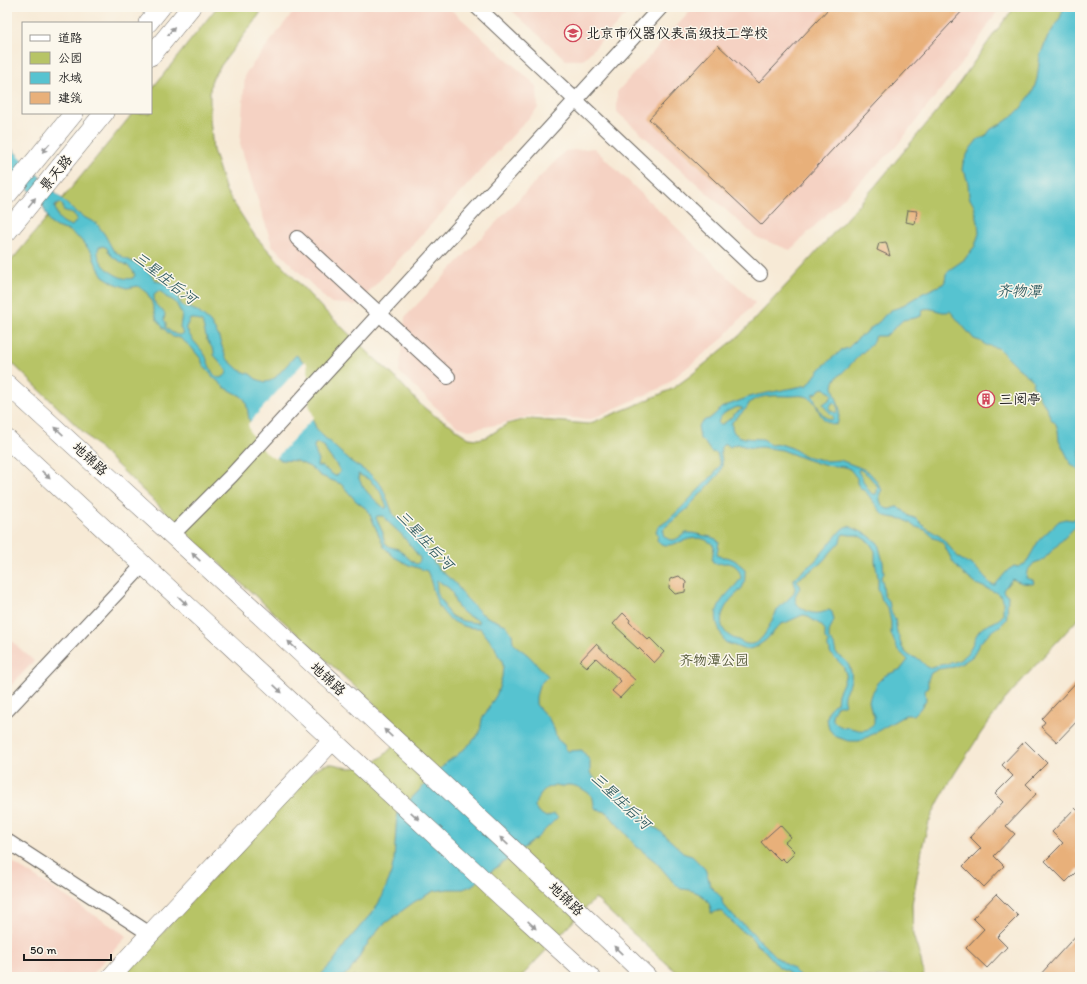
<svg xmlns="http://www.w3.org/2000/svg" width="1087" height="984" font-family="Itim,'LXGW WenKai TC',sans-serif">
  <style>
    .built { fill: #f5d2c3 }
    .green { fill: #b7c466; stroke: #6a7041 }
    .water { fill: #57c3d0; stroke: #3a7076; fill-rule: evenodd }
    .pier { fill: #f7ead6 }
    .building { fill: #e8b07a }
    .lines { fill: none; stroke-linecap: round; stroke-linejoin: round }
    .street-casing { stroke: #69645d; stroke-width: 16 }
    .secondary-casing { stroke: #69645d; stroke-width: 20 }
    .street { stroke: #fff; stroke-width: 14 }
    .secondary { stroke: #fff; stroke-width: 19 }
    .oneway { fill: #999 }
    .labels { text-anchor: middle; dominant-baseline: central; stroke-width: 3; stroke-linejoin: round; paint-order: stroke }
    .poi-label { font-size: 14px; fill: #1c1c1c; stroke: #fbf7ec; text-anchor: start }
    .street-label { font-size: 14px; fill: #1c1c1c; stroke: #fbf7ec }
    .park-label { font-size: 14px; fill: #525736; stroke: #fbf7ec }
    .water-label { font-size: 15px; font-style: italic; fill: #345f64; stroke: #fbf7ec }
  </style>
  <rect width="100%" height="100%" fill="#fbf7ec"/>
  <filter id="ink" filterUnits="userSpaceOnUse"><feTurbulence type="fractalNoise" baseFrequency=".025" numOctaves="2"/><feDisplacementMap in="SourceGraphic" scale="8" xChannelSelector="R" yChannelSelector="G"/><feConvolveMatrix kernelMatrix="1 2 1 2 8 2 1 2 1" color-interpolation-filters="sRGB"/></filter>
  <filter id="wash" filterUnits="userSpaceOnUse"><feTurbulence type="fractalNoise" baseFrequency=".012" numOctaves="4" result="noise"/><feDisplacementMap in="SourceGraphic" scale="16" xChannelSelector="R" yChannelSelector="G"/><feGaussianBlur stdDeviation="0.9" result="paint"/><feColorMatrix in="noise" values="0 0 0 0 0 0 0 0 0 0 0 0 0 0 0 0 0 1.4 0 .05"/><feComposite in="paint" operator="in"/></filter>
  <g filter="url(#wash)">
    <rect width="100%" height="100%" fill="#f7ead6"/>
    <g class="built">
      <polygon points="297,7 448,7 537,86 538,108 357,305 330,303 272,245 240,144 245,74"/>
      <polygon points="508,7 633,7 583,60 566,60"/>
      <polygon points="694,7 1000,7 974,47 895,148 790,250 756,237 617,112 617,92"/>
      <polygon points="594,148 755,303 721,340 663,387 591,419 529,416 501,424 469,430 457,426 446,417 399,372 405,317 565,151"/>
      <polygon points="7,637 34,661 7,690"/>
      <polygon points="7,859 127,936 89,977 7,977"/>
    </g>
    <path class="green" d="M217,7H263L259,15L216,72L211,82L210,92V118L213,150L226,191L255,236L322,308L373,357L394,376L420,404L432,414L451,425L458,431L469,438L478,439L487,437L507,424L522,420L530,419L588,424L636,405L672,389L690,376L740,335L804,266L876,185L952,93L996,31L1015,7H1080V619L1079,618L1041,659L1004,701L981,733L955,773L939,801L929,822L923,844L912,904L913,935L921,960L924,977H682L618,920L595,898L521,977H121L308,775C316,769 323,763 333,764C339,765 344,768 349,768C378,767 388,752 405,732L196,542L7,358V266L133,113H151V90Z"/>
    <g class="water">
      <path d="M1064,7H1080V70L1079,84L1080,90V471L1071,464L1059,440L1058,430L1056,424L1051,419L1046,407L1038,395L1032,384L1033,382L1032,379L1017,367L998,348L986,345L980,341L974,339L950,311C949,312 944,312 943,312C936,311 929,306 922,310L921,316L915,318L903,320L888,334L884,336H876L871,345L863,352L843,372L836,378L834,382L833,387L840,410L838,422L836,425C817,421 821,408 811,399C805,394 797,396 790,396C777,396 762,394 750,402C746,411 739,415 732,422C730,441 750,438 762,439L765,440L770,445L780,444L792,448L805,456L827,461L840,460L861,468L869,472L876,480L882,490L880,493V500L882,505L887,509H890L896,507H898L904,511L909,516L917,519L925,527L941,537L959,558C964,562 971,563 976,568C981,573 986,580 992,585H995L1008,570L1014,566L1018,567L1026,563L1039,540L1059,521L1065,519L1073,520L1080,514V525H1077L1073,529L1043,560L1034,563L1027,571L1026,578L1033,580L1034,583L1033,584L1022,583L1012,579L1003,590L1004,593L1008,595L1007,615L1006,620L1000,626L990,632L979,644L973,656L964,662L954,667L938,669L931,673L928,679V686L925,691L926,700L920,709L914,715H905L902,717L864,739L859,741H848L837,737L834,735L829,729L828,725L827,718L829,709L833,705L837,703L838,694L843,683L846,674L843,666L830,653V650L828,648V642L825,639V630L821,625L805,615H803L800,616L785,623L781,624L766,640L756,647L749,649H743L727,643L725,642C715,622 711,611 728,593C733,588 737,584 741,578C740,570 736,563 726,563C721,563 718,565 713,562L712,560L714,546C694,524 669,557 657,540L658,535L656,531L658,527L667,521L681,508L714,474L720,465L717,453L711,452L705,443L700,439L698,426L705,420L709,419L714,415L721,408L728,405L752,396L808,385L820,369L830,360L842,350L848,348L856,340L880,321L884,316L891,310L900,307L923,293L943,284L945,281L946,274L949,270L965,259L970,252L975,246L979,233L978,222L974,206L969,197L968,183L965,173L962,170L963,163L970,149L978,139L985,137L991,129L1003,123L1014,115L1021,108L1029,97L1033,91L1037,79L1040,56L1046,40L1060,18ZM825,388L827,391L831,393L832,395L830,399L823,404L826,409L833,416V419L831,420C819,415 818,405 812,394L817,393L820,389ZM833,402L835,403C837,407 840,409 836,413L830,410L829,408ZM738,407L742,408L743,409C734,412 729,422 720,425L718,424C718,415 730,409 738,407ZM726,444L730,447L736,444L752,448L761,447L782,450L805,459L823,465L845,467L849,468L857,478V483L860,488L866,492L881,512L885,516L889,517L903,519L910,523L913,526L925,530L930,534L933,538L940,540L944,545L953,562L962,573L976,584L995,592L1002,597L1003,600V615C997,623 989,623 982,628C974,635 973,647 966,655C956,666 940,663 928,668L919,659L910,656L905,652L902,647L897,632L895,619L892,614L889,602L884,596L883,584L881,577L884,574L883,562L878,543L868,535L853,528L849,526L845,527L841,530L815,561L794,578C793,582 796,585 795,589C793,598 784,601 779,608C771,617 765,648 746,644C743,643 740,641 738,640C731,638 724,633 722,626C719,616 726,605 732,598C736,594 742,590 744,584C745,580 745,573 745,569C740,565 736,560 730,558C725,556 721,558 717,555L719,542L716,539L711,537L692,533H686C677,538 673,545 663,535L664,532L663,529C671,522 679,516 687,509C689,508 690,506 691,504C701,494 710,484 719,474C726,461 719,458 721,447ZM859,469L868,475L878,487L877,490V493L876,494H872C867,489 862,478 858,471ZM844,534L850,535H857L861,537L869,542L875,551V561L878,578V589L882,600L888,609L891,622V634L898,650L908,660L901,669L884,676L877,683L876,687L871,694L869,701L871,710L874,715V723C867,734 858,730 847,727L845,728C832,724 828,716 838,705H844L845,704C842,697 845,691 849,686C854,676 851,663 841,657C839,655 837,655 836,653L834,645L829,639V632L834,620L832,612L829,610C824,612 819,614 814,613C806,613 792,604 796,595C797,592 799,589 801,587L797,581L800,577L809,572L821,563L840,542L842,535Z"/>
      <path d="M7,142L10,147L73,210L82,216L97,224L105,235L113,250L124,258L131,261L146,269L156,281L164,283L175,292L181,304L185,308H190L197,311L210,322L218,335L226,358L239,370L250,374L256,379L265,382L270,381L276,377L296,355L300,358L305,364L307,405L316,428L322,435L350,461L370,474L381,485L384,491L394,516L406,526L413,530L421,538L434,563L440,570L455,583L466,598L481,613L487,617L506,625L512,634L513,642L515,645L528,655L548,676L539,685L536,697V704L538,707L549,719L554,729L557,739L564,745L566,749L568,751L582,750L590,761V773L603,788L609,793L613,792L620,787L621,788L643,813L644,815L641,819C644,825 653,826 659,830L685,854L692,856L705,869L708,877L710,886L722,898V901L723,904L734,917L748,928L761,942L776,957L792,968L800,977H792L787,971L779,967L763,949L756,944L751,937L738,928L722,912L717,911L713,913H711C711,911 711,909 710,906C707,895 692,889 681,889L674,883L656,862L636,846L612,818L606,812L596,809C592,804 595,799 591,795C585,790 575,784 567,785C565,785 563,787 561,787C558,787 555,785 552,786C544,787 535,799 535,807L538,812L546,817L554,814L558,817L537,838L533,841L471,886L463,889H448L434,891L414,902L380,927L363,950L355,964L349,972L342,977H319L333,962L346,943L375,909L382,897L390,877L394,860L397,813L447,762L456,756L471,743L480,732L482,719L497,694L502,677L503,666L502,660L498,655L495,647L480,628C475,628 469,628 464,626C445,620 437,607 433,589C431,583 430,577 427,571L409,565L394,557L384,547L368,510L356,501L341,484L321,476L310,467L297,461L281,460L270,454L252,431L249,419L247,407L245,400L241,396L224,387L213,377L203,365L201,359L191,347L180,338L173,337L166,331L157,320L151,300L147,293L138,286L127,288L114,283L103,276L96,264L92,253L80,239L69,231L56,227L50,223L41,201L7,168ZM60,203L63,206V210C68,212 74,213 77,218L76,221L72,226C66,224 59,221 57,214C56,212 56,210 55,208V205ZM103,246L107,248C110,262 130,261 135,275L133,278C119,283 92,261 99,247ZM158,291C164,292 162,294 166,297C169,299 172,299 175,302C178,306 179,310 182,314L180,327L183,334C177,337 171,332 166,328V322L164,320L165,314C158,304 154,309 154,294ZM190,319H195L202,322L207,340L214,351V355L227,370C227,373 226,376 222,377C213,382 208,360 205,355C198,344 191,341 186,327ZM317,443L324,446C327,456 336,462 340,471L338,475L335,476L321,466H317L318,460L314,447V445ZM358,474L368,479L379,489L387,507L386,508H384C375,500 359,487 358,474ZM377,516H384L386,520L402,535L420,558V561L417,564L414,563L398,549L390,547L385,543L383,536V533L376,518ZM437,581L440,582L450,589L452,592L455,602L459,609L468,616L478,620L479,623C467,622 451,621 445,608C444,606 444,604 443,602C443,601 439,598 439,597C437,592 436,586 437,581Z"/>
    </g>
    <polygon class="pier" points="305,361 307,364 308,376 309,405 314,417 275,459 269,455 257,444 250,432 248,424"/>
    <g id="blocks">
      <g class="building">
        <polygon points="830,7 966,7 762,225 649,119 718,45 759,83"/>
        <polygon points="908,210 917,211 915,224 906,222"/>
        <polygon points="886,242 890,256 877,250 879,243"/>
        <polygon points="988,393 991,397 991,402 985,405 980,401 981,395"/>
        <polygon points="679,576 686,582 685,592 675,594 669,588 670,579"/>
        <polygon points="623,613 630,620 629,622 648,640 650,638 664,652 654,663 639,648 638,649 625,637 626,636 613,624"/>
        <polygon points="596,644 636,681 620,698 612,691 621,681 596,658 587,667 580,661"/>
        <polygon points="1080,678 1080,718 1057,742 1041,727 1045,722 1042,719"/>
        <polygon points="1025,741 1047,763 1026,784 1036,794 1006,826 1015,834 994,856 1004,866 984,887 963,866 981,848 970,837 1003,802 995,794 1013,776 1002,765"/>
        <polygon points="1075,808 1080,813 1080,847 1076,851 1080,855 1080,868 1066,882 1045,861 1063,843 1052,832"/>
        <polygon points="780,825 791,837 785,842 794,851 793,852 794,854 786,862 782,858 780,860 770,850 769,851 761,842"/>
        <polygon points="996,894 1018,916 997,937 1007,947 987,968 966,948 984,929 973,918"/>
        <polygon points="1080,931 1080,977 1038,977"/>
      </g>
    </g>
  </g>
  <g filter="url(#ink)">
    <use href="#blocks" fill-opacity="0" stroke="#69645d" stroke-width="1"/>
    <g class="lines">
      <defs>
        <g id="street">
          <polyline points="477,7 760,274"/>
          <polyline points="297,238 448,377"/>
          <polyline points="172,535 231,476 661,7"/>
          <polyline points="7,710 143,565"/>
          <polyline points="7,841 150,934"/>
        </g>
        <g id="secondary">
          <polyline points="148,23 161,7"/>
          <polyline points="151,56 191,7"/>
          <polyline points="7,195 74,113"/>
          <polyline points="7,232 104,113"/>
          <path d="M7,384C221,580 437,775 647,977"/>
          <polyline points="7,439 503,898 590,977"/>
          <polyline points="111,977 150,934 333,740"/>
        </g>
      </defs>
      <use href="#street" class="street-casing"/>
      <use href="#secondary" class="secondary-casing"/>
      <use href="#street" class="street"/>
      <use href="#secondary" class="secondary"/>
    </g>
    <defs><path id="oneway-solid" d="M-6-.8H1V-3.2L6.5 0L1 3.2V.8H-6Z"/></defs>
    <g class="oneway">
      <use href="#oneway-solid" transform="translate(171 31) rotate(-51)"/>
      <use href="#oneway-solid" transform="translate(46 148) rotate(130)"/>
      <use href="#oneway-solid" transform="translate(32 202) rotate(-51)"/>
      <use href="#oneway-solid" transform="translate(59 431) rotate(-137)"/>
      <use href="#oneway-solid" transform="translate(46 475) rotate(43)"/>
      <use href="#oneway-solid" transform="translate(196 557) rotate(-137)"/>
      <use href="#oneway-solid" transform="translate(183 601) rotate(43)"/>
      <use href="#oneway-solid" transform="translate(292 645) rotate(-137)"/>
      <use href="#oneway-solid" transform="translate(278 689) rotate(43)"/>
      <use href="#oneway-solid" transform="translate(388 733) rotate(-137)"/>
      <use href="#oneway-solid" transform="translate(415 816) rotate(43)"/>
      <use href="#oneway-solid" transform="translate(504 841) rotate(-137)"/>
      <use href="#oneway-solid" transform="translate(532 925) rotate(43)"/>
      <use href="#oneway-solid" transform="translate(618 950) rotate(-136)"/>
    </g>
  </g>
  <defs>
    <symbol id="university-ring" viewBox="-11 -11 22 22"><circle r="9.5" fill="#fbf7ec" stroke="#d1495b" stroke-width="1.5"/><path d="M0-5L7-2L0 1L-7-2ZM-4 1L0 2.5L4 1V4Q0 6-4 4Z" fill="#d1495b"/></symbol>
    <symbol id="building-ring" viewBox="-11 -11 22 22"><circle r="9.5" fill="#fbf7ec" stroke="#d1495b" stroke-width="1.5"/><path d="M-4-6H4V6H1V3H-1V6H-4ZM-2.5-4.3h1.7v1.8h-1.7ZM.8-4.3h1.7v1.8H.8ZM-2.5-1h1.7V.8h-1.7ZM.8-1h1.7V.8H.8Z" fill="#d1495b"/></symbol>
  </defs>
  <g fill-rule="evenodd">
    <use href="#university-ring" x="563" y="23" width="20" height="20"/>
    <use href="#building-ring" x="976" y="389" width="20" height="20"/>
  </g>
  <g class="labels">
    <g class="poi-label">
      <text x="586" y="33">北京市仪器仪表高级技工学校</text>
      <text x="999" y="399">三阅亭</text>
    </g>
    <g class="street-label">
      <text transform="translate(56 173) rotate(-51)">景天路</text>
      <text transform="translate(90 459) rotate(43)">地锦路</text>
      <text transform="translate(328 679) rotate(43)">地锦路</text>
      <text transform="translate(566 899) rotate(44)">地锦路</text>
    </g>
    <g class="park-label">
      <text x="714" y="660">齐物潭公园</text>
    </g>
    <g class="water-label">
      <text transform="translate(165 278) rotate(38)">三星庄后河</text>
      <text x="1019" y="291">齐物潭</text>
      <text transform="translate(425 540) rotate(47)">三星庄后河</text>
      <text transform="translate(621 801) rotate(43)">三星庄后河</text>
    </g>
  </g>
  <rect width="1087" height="984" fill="none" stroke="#fbf7ec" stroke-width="24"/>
  <rect x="22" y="22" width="130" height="92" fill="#fbf7ec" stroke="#a29f99"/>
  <rect x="30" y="35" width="20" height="6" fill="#ffffff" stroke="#a29f99"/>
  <text x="58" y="42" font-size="12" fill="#1c1c1c">道路</text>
  <rect x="30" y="52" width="20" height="12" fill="#b7c466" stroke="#a29f99"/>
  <text x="58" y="62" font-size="12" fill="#1c1c1c">公园</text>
  <rect x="30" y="72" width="20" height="12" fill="#57c3d0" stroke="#a29f99"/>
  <text x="58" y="82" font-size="12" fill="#1c1c1c">水域</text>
  <rect x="30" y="92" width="20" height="12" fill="#e8b07a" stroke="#a29f99"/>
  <text x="58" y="102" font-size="12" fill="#1c1c1c">建筑</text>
  <path d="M24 954v6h87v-6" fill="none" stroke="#1c1c1c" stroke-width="2"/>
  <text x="30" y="954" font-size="12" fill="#1c1c1c" stroke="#fbf7ec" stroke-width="3" paint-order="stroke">50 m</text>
</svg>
